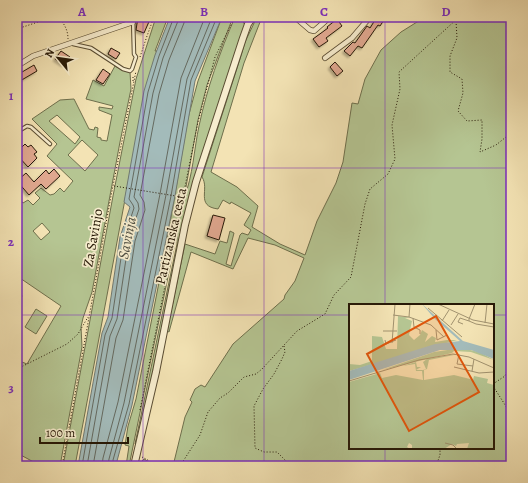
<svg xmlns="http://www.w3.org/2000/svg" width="528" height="483" font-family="Alegreya,serif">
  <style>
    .green { fill: #b5c592; stroke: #6e6f4c; fill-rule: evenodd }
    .water { fill: #a3bbba; stroke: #717a72 }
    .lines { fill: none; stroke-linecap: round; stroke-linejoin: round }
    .shore { stroke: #656a60; stroke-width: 1 }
    .building { fill: #e1a890; stroke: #271907; filter: url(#shadow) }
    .service-casing { stroke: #5a4c32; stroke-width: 4.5 }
    .minor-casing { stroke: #5a4c32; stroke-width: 6 }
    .tertiary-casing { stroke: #5a4c32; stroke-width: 8 }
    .path { stroke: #271907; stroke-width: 1; stroke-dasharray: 1 2; stroke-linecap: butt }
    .service { stroke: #f7edce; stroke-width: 2.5 }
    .minor { stroke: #f7edce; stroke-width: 4.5 }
    .tertiary { stroke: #f7edce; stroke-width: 6 }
    .grid { fill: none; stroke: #7b2cbf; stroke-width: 1; stroke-opacity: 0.55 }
    .labels { text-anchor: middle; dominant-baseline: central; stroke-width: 3.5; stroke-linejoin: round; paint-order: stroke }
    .street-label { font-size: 14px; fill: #271907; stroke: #f7edce }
    .water-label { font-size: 15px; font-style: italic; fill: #525246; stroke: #f7edce }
    .inset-road { fill: none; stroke: #a1926f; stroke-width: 1 }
    .view { fill: #de560c; fill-opacity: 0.15; stroke: #de560c; stroke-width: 2 }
    .inset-edge { fill: none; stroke: #271907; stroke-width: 2 }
    .neatline { fill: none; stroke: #7b2cbf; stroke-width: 1.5 }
    .grid-label { font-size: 13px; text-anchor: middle; font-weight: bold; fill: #7b2cbf }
  </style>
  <defs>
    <filter id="shadow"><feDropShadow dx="-2" dy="2" stdDeviation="1" flood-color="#0004"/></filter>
  </defs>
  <rect width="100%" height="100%" fill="#f3e3b4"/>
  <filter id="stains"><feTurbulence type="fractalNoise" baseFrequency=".005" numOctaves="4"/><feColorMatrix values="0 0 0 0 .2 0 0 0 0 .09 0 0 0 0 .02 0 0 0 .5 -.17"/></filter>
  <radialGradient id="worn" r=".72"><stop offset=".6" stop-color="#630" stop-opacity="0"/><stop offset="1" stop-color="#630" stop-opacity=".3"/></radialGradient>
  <g class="green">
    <polygon points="156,17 168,17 155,51 157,51 132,162 75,466 63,466 113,196 136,79"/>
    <path d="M222,17H233L207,85L198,120L184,198C193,176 194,149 199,126C207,88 220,52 235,17H240L245,25L179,244L141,429L138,443L135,444L177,244V233L129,466H126L129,446L125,445L128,426L136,399L165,252L188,118L198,81Z"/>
    <path d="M257,17H262L244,63L211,172L237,187L258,206L252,227L280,244L305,255L317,221L336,183L343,162L352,103L358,104L365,79L381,50L401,32L425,17H511V466H173L185,417L192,402L190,400L195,389L201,385L205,387L233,344L284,299L285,295L295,281L304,258L275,245L248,238L233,269L191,252L169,332L167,331L185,244L215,254L220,241L227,243L230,231L234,233L226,264L231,266L240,235L242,233L248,235L251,230L244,225L251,213L231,202L230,204L223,200L218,209C195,206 210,189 202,177L240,59L245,42ZM350,305H493V448H350Z"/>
    <path d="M115,66L122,70L130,72L131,89L120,142L92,292L83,318L81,327L82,347L60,466H41L17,453V360L27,364L61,306L17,276V196L23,203L28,200L33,205L40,198L35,193L41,188L50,195L54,194L60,188L64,192L73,181L47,156L57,144L32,119L60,100L74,99L89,129L94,130L95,127L98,128L97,137L101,138V140L107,141L112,115L99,110V107L112,109L113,106L86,99L93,80L104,86ZM57,115L80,137L75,144L49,121ZM82,140L98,155L85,171L68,155ZM42,223L50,232L41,240L33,231Z"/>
    <polygon points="36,309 47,316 36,334 25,327"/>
    <polygon points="144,459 156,466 137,466"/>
  </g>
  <polygon class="water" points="170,17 222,17 195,81 175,196 132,405 117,461 117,466 78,466 102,333 108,317 120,237 130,207 124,202 144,91 155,55"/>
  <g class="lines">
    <g class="shore">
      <polyline points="82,466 105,335 112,318 124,238 134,208 133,205 129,199 148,92 159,56 174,17"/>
      <polyline points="87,466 110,336 117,319 129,239 139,209 138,203 134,197 153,93 163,58 178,21 179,17"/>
      <polyline points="93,466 116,338 123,320 135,241 145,210 144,202 140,195 159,94 169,60 184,23 185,17"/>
      <polyline points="102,466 103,458 118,402 160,194 181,78 205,17"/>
      <polyline points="108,466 109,459 124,403 166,195 187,79 212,17"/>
      <polyline points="114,466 113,460 129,404 171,196 191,80 217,17"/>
    </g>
  </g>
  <g class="building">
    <polygon points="138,17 151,17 144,33 136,30"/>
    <polygon points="377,17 386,17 380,26 378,25 362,48 358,46 350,56 344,51 353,42 355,43 367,26 370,28"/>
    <polygon points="337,19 342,26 326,38 328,41 319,47 313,39 328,28 327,27"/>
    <polygon points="111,48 120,53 116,59 108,54"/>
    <polygon points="61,51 70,57 64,65 55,59"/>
    <polygon points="335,62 343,71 337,76 330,67"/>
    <polygon points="34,65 37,71 20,81 17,75"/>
    <polygon points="103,69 110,74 103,84 96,80"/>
    <polygon points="25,144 28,147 31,145 37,152 34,154 37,158 28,167 17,155 17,152"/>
    <polygon points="54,169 60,176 46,189 41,184 29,195 17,181 26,173 34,182 46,170 49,174"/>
    <polygon points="213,215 225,218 219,240 207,236"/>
  </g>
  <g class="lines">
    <defs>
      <g id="service">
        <polyline points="73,44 91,48 123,69 130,71 132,69 136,57 134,54 133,17"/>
        <polyline points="17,132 27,126 31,127 50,144"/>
        <polyline points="17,289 19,290 20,296 17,306"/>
      </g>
      <g id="minor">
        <polyline points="295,17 310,30 314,31 330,17"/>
        <polyline points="325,58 352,38 370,17"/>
        <polyline points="17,66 33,56 133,22"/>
      </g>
      <polyline id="tertiary" points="134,466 156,372 185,225 196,182 243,38 248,24 253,17"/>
    </defs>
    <use href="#service" class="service-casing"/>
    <use href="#minor" class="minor-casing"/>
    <use href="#tertiary" class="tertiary-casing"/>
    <g class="path">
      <path d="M58,17C64,23 68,30 68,39"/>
      <polyline points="456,21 457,38 450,56 450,72 462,79 463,93 458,111 467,121 482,120 482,139 480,152 496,145 511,133"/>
      <polyline points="17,29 53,17"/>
      <polyline points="140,57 147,36 154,17"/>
      <polyline points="133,81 133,75"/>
      <polyline points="114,186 182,197"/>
      <polyline points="284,346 285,352 282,359 274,374 263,389 254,406 255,448 264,452 277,452 287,462 289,466"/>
      <polyline points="17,369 67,344 78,334 88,317"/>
      <polyline points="493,384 505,376 511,360"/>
      <polyline points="493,386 509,411 511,411"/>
      <polyline points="140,410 198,122 215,57 235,17"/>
      <polyline points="142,457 159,466"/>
      <polyline points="62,466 111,196 136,71"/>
      <polyline points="180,466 200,435 208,412 220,398 228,393 244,377 256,374 262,369 297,331 325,314 334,295 351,277 365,204 370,189 388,174 395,159 392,125 400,89 399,72 459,17"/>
      <polyline points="436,466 440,455 440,448"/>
    </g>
    <use href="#service" class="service"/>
    <use href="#minor" class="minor"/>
    <use href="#tertiary" class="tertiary"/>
  </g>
  <path class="grid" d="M143,17V466M264,17V466M385,17V305M17,168H511M17,315H350M493,315H511M385,448V466"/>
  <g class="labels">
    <g class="street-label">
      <text transform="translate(171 236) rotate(-77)">Partizanska cesta</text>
      <text transform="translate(93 238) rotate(-80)">Za Savinjo</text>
    </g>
    <g class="water-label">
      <text transform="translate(127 238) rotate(-79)">Savinja</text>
    </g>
  </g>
  <g transform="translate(349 304)">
    <rect width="145" height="145" fill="#f3e3b4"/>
    <path d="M49,12L63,14H56L63,17L60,31L65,36L71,31L73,26L79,30L76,38L83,32L87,34L86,38L98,36H108L0,67V60L11,61L23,57V32L33,33L37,45H48ZM112,44L130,48L145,56L122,48L105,47L103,49L33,66L85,48ZM106,50L109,51L108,53V51H105L80,56L78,65L75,66V76L105,71L121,75L124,76L125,72L139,75L138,79L145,81V145H118L120,139L108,140L107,142L103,140L95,145H63V141L60,139L58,143L61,145H0V78L31,69L33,74L47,71L74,76L73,67H67L66,60L53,62L67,58L68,63H72L67,66H74L77,65L74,58L78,55Z" fill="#b5c592"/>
    <path d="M73,0L114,37L145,46V55L122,46H91L0,76V67L86,40L111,37L86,15Z" fill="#a3bbba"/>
    <path class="inset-road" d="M61,0L60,13L82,21L95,33M89,0L124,16L145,20M79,4L113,33M44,11L60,13M64,14L65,23L71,26V30M120,15V17L127,20L145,23M120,15L126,0M93,17L100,6M136,19L138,0M114,20L109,18L111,14L120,17M102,21L109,10M87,26L88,36L98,31M34,27H48M36,36L37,40L47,36M43,39L46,0M110,50L108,60L124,62M105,63L130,69L145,68M123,67L125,55M0,77L70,56L104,50L120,53L145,64M96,139L104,141L108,145"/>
    <path class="view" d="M87,12L130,88L60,127L18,50Z"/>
    <rect width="145" height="145" class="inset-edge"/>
  </g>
  <rect width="528" height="483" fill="none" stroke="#f3e3b4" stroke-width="44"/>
  <g transform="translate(58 58) rotate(299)" stroke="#f7edce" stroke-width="3" paint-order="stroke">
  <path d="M0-3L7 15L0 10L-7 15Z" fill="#271907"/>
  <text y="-6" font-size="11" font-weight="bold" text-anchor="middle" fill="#271907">N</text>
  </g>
  <path d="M40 437v6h88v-6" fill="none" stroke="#271907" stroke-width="2"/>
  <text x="46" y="437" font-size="12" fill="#271907" stroke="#f7edce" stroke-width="3" paint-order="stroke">100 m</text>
  <rect x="22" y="22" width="484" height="439" class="neatline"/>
  <g class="grid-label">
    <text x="82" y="16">A</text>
    <text x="204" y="16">B</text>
    <text x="324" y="16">C</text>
    <text x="446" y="16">D</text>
    <text x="11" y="100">1</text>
    <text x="11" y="246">2</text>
    <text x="11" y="392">3</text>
  </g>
  <rect width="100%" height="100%" filter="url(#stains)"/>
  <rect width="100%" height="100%" fill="url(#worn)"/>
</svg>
